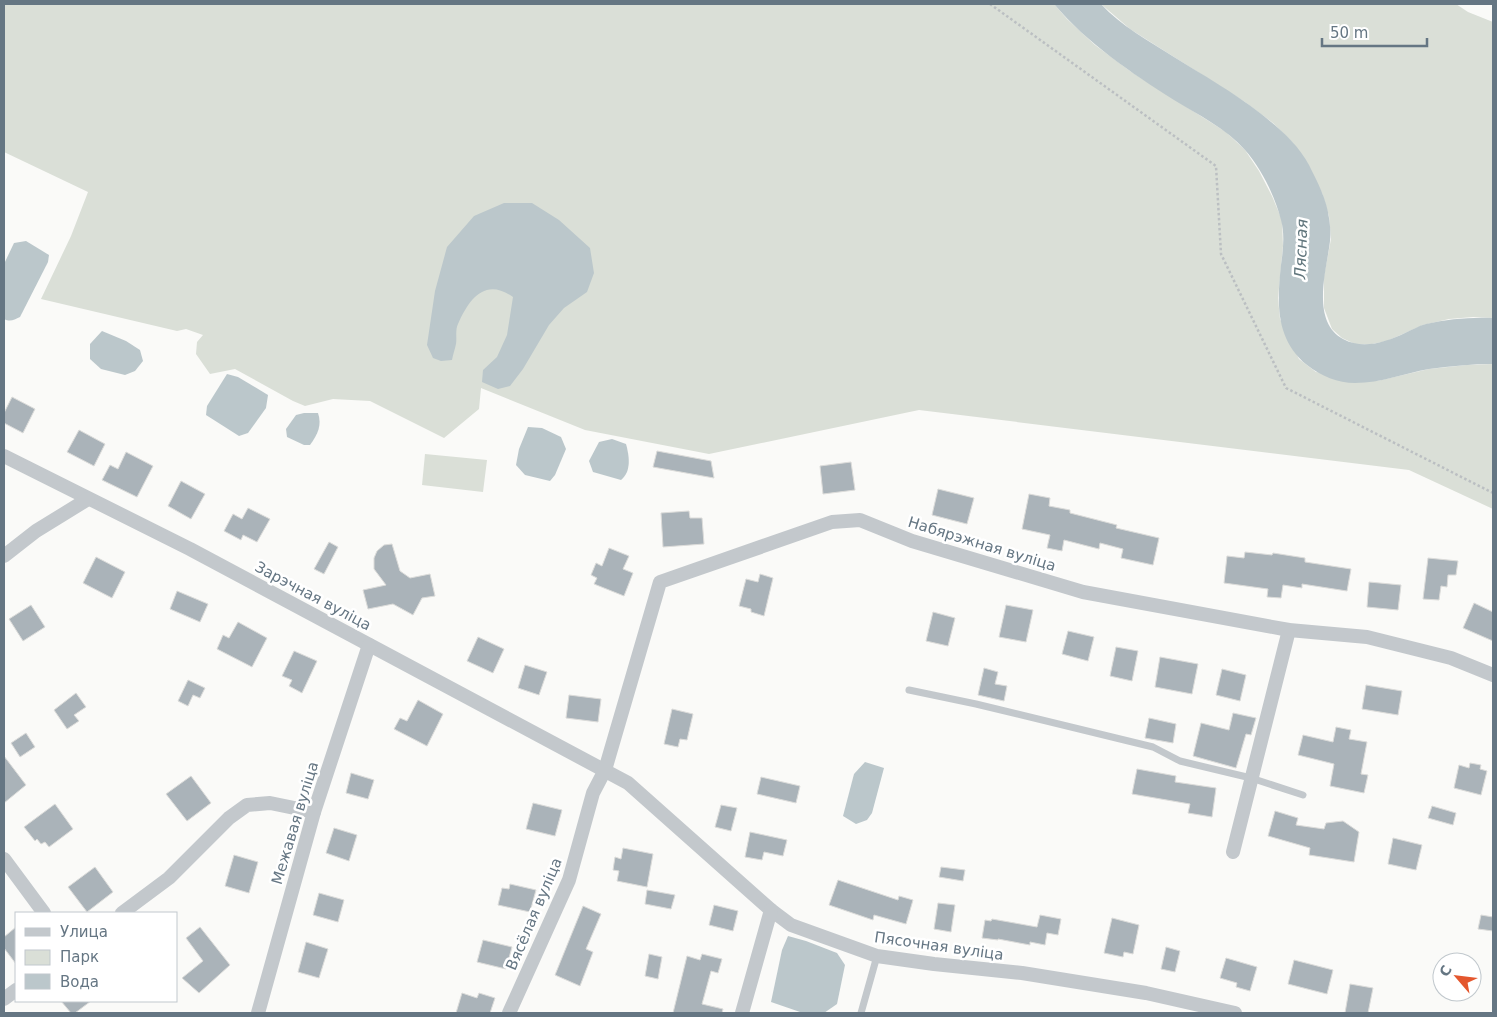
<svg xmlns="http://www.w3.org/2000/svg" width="1497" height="1017" font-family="'DejaVu Sans',sans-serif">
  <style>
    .green { fill: #dadfd7 }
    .water { fill: #bbc7cb }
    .building { fill: #aab3b9; stroke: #dcdcda }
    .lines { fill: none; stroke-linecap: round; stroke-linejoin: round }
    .path { stroke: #bbbfc2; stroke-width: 2.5; stroke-dasharray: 2.5 2.5; stroke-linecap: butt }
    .service { stroke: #c3c8cc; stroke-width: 7 }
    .minor { stroke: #c3c8cc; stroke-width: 14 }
    .labels { text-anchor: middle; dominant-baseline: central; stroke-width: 5; stroke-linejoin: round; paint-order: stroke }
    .street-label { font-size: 15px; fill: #657683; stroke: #fff }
    .water-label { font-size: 16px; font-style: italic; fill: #60757c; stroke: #fff }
  </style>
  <rect width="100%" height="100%" fill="#fafaf8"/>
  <g class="green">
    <polygon points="4,4 1054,4 1067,19 1095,45 1130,71 1226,132 1245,150 1259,171 1272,196 1282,220 1283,246 1278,298 1280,319 1299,359 1316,372 1377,381 1429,369 1467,365 1493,364 1493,509 1409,470 919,410 709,454 585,430 481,388 479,409 444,438 370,401 333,399 305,406 293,401 235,369 210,374 196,354 197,342 203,335 186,329 177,331 41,299 71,236 88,192 4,152"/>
    <polygon points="1101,4 1456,4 1468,12 1493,22 1493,318 1473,317 1449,319 1423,325 1387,341 1372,344 1355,344 1342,338 1332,329 1324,308 1324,276 1331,239 1329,216 1322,193 1293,143 1273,123 1245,102 1130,29"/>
    <polygon points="425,454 487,460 483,492 422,485"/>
  </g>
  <g class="water">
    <path d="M1054,4H1101C1121,26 1149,41 1174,57C1203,75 1233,92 1260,113C1278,127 1298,144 1309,165C1317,181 1327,200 1329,218C1330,225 1331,233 1330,241C1327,269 1310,321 1343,339C1363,350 1386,342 1405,333C1412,330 1418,326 1426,324C1448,319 1470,317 1493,318V364C1472,364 1451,366 1429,369C1405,373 1381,383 1355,383C1338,383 1321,376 1307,365C1275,339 1277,302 1281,265C1283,251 1285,234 1281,220C1275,196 1261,168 1245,150C1226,128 1198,115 1174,100C1130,72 1088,44 1054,4Z"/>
    <path d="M504,203H532L559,220L590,248L594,273L587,292L564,308L549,325L523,369L510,386L498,389L482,382L483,370L497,357L507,335L513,297C485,277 469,299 458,324C455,330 457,338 456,344C455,349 453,354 452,360L441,361L433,358L427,345L435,291L447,247L474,216Z"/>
    <path d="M26,241L49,255L48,262L20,317C14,320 10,322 4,319V264L14,243Z"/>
    <polygon points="102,331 126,341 140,350 143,361 135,371 125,375 101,369 90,359 90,344"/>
    <polygon points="227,374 238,377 268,395 266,408 248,433 239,436 206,415 207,406"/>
    <path d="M304,413H318C322,425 318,434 310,445H304L287,437L286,429L296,415Z"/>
    <polygon points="528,427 542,428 561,437 566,449 555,475 550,481 525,475 516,465 519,449"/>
    <path d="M612,439L626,444C629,455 632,471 621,480L593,472L589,461L599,442Z"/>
    <polygon points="865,762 884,768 872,813 867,820 856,824 843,816 854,774"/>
    <polygon points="788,936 806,941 837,953 845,965 837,1004 824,1013 803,1013 771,1002 782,950"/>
  </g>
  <g class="building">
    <polygon points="12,397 35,409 23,433 4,423 4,413"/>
    <polygon points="79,430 105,444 94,466 67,452"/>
    <polygon points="657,451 711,461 714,478 653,467"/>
    <polygon points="126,452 153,466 137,497 102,480 110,465 118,469"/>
    <polygon points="851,462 855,490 823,494 820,466"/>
    <polygon points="181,481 205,494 191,519 168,506"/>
    <polygon points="938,489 974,498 967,524 932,515"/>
    <polygon points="1029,494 1050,498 1049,506 1070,510 1070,513 1117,525 1116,528 1159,538 1153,565 1121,558 1123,549 1100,543 1099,549 1064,540 1062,551 1047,548 1050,535 1022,529"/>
    <polygon points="248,508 270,519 257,542 243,535 241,540 224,531 233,514 242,519"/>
    <polygon points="689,511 690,518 702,518 704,544 663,547 661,513"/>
    <polygon points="329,542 338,547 324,574 314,569"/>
    <polygon points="392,544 400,571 410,578 430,574 435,596 422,598 413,615 393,604 368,609 363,590 386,585 374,569 374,558 377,551 384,545"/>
    <polygon points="609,548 629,556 623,569 633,573 624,596 594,584 597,578 591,575 596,563 602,566"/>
    <polygon points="1245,552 1272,555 1273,553 1305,558 1305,562 1351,569 1347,591 1302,584 1302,588 1283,585 1281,598 1267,597 1268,589 1224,583 1227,556 1244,558"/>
    <polygon points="96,557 125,572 112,598 83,583"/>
    <polygon points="1428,558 1458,561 1456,575 1448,575 1447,587 1441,586 1439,600 1423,599"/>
    <polygon points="760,574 773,578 764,616 751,612 751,609 739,606 746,579 758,582"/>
    <polygon points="1369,582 1401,585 1398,610 1367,607"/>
    <polygon points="177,591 208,604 200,622 170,609"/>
    <polygon points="1474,603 1493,612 1493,641 1463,628"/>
    <polygon points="31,605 45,627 23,641 9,619"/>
    <polygon points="1006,605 1033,610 1026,642 999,637"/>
    <polygon points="933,612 955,618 948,646 926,641"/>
    <polygon points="238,622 267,638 252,667 217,649 223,635 229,638"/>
    <polygon points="1068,631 1094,637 1088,661 1062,654"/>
    <polygon points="478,637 504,649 493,673 467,661"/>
    <polygon points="1116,647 1138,651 1132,681 1110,676"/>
    <polygon points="294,651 317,661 302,693 289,686 292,680 282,676"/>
    <polygon points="1160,657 1198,664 1192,694 1155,687"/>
    <polygon points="525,665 547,672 539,695 518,688"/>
    <polygon points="984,668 998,672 995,684 1007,686 1004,701 978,695"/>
    <polygon points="1222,669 1246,675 1240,701 1216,695"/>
    <polygon points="188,680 205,688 200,698 193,695 188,706 178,701"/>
    <polygon points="1366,685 1402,691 1398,715 1362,709"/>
    <polygon points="76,693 86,707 74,715 79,721 67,729 54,710"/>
    <polygon points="569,695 601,699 598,722 566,718"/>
    <polygon points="418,700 443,714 427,746 394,729 400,718 407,721"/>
    <polygon points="672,709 693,714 687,740 680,739 678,747 664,744"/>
    <polygon points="1233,713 1256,718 1251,735 1246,734 1236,768 1193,756 1201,723 1229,730"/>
    <polygon points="1149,718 1176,724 1173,743 1145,738"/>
    <polygon points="1336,727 1351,730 1349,739 1367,742 1361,774 1368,775 1364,793 1330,786 1334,764 1298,755 1303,735 1333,742"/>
    <polygon points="26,733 35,747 20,757 11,743"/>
    <polygon points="4,756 26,785 4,803"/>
    <polygon points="1470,763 1481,765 1480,769 1487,771 1481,795 1454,788 1459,765 1469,768"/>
    <polygon points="1137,769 1176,776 1175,782 1216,788 1212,817 1188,813 1190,804 1132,794"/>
    <polygon points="351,773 374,780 368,799 346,793"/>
    <polygon points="191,776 211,803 187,821 166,794"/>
    <polygon points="761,777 800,786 796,803 757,794"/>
    <polygon points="533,803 562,810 555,836 526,829"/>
    <polygon points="55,804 73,829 49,847 45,842 41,844 37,839 35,841 24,827"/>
    <polygon points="721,805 737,808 731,831 715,827"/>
    <polygon points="1432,806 1456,813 1453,825 1428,818"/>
    <polygon points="1275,811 1298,818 1296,825 1324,829 1326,823 1343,821 1359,832 1354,862 1309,855 1310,848 1268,836"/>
    <polygon points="334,828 357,835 349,861 326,853"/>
    <polygon points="750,832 787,840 783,856 764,852 762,860 745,857"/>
    <polygon points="1393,838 1422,845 1416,870 1388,864"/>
    <polygon points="623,848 653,854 647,887 617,881 619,871 613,870 615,857 621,859"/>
    <polygon points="234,855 258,862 249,893 225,886"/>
    <polygon points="95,867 113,892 87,912 68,887"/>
    <polygon points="941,867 965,870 963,881 939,877"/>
    <polygon points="838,880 898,900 899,896 913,900 906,924 874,915 873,920 829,905"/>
    <polygon points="510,884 536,890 530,912 498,905 502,888 509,889"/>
    <polygon points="647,890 675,895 671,909 645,904"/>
    <polygon points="319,893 344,900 338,922 313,915"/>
    <polygon points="938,903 955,905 951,932 934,929"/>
    <polygon points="714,905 738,911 733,931 709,925"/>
    <polygon points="583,906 601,914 586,949 593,952 580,986 555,975"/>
    <polygon points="1040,915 1061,919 1058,935 1047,933 1045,945 1030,942 1030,945 998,939 998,940 982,938 985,920 991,921 992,919 1037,927"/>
    <polygon points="1481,915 1493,917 1493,931 1478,929"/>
    <polygon points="1112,918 1139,925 1133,954 1124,952 1123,957 1104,953"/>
    <polygon points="16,927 16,964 4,948 4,937"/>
    <polygon points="200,927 230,965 199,993 182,978 203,961 186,938"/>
    <polygon points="483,940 512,947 506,969 477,962"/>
    <polygon points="306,942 328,949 319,978 298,972"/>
    <polygon points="1166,947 1180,951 1175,972 1161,969"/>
    <polygon points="649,954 662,957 658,979 645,976"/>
    <polygon points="702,954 722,959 718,973 711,971 702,1004 723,1009 722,1013 673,1013 687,956 700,960"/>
    <polygon points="1226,958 1257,967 1250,991 1236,987 1237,983 1220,978"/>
    <polygon points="1294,960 1333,970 1327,994 1288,984"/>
    <polygon points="1350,984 1373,988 1368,1013 1345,1013"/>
    <polygon points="462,993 477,998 479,993 495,998 490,1013 456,1013"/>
    <polygon points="61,1001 91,1001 75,1013 71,1013"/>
  </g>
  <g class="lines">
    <polyline class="path" points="990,4 1216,166 1221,254 1286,388 1493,493"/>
    <g class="service">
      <polyline points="909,690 976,704 1153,747 1180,761 1251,778 1303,795"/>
      <polyline points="861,1013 877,956"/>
    </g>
    <g class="minor">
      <polyline points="4,456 190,549 628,783 771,910 791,925 877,956 934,964 1022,973 1146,993 1235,1013"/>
      <polyline points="4,556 36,531 88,499"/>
      <polyline points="1233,852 1289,630"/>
      <polyline points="4,859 44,913"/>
      <polyline points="122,913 169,878 229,818 247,805 270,803 314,812"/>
      <polyline points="4,999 16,990"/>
      <polyline points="258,1013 314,812 369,645"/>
      <polyline points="509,1013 569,880 593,793 605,770 660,582 832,522 860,520 912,541 1083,592 1289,630 1367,637 1451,658 1493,675"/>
      <polyline points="742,1013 771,910"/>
    </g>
  </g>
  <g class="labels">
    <g class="street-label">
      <text transform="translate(982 544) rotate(17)">Набярэжная вуліца</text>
      <text transform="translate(313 596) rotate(28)">Зарэчная вуліца</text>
      <text transform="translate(295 823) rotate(-73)">Межавая вуліца</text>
      <text transform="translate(534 914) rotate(-67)">Вясёлая вуліца</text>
      <text transform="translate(939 946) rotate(8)">Пясочная вуліца</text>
    </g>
    <g class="water-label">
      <text transform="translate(1301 249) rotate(-88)">Лясная</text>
    </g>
  </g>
  <rect width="1497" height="1017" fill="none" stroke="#657683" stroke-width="10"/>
  <rect x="15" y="912" width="162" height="90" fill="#ffffff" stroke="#c1c8cd"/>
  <rect x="25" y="928" width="25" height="8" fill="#c3c8cc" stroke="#c1c8cd"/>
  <text x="60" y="937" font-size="15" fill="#657683">Улица</text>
  <rect x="25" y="950" width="25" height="15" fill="#dadfd7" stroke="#c1c8cd"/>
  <text x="60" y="962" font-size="15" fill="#657683">Парк</text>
  <rect x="25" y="974" width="25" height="15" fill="#bbc7cb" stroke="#c1c8cd"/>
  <text x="60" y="987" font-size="15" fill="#657683">Вода</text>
  <g transform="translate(1457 977) rotate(298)"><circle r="24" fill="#ffffff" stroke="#c1c8cd"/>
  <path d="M0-4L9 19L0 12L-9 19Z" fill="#e4572e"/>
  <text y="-8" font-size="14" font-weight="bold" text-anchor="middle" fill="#657683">С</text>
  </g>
  <path d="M1322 38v8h105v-8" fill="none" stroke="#657683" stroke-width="2.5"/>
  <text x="1330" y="38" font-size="15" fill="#657683" stroke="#ffffff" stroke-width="4" paint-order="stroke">50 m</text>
</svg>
